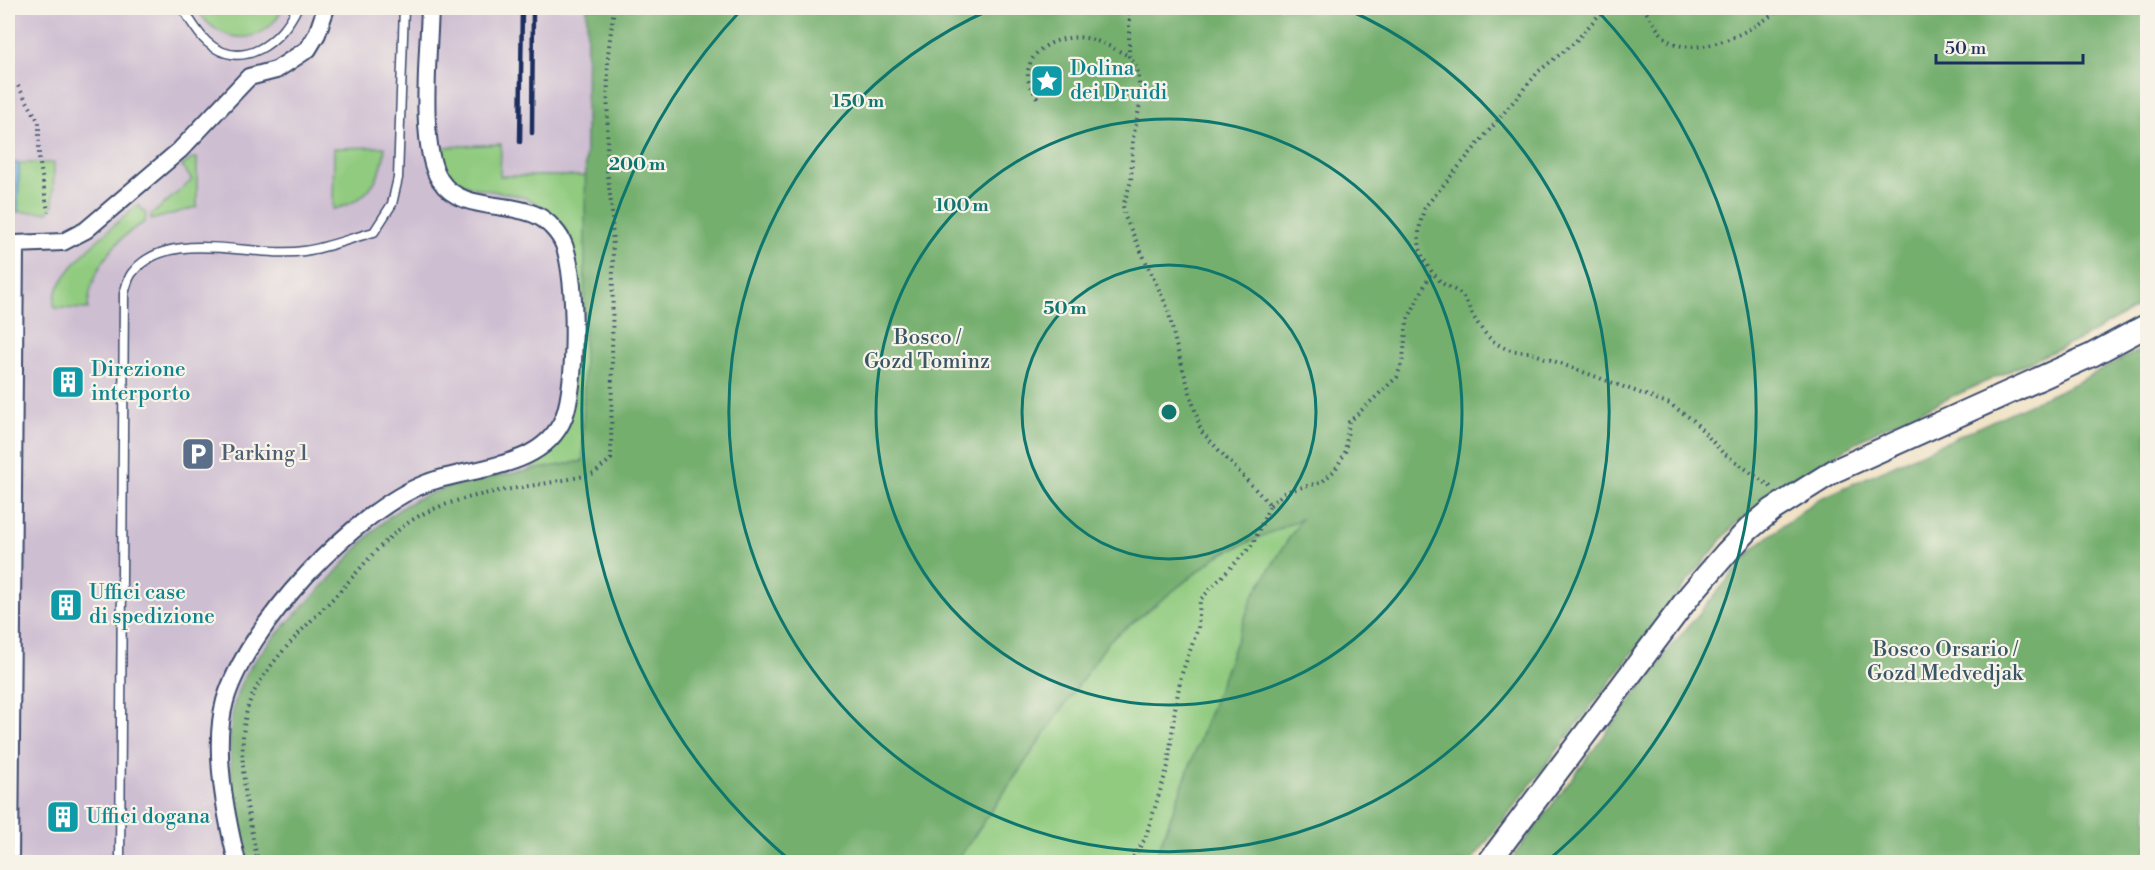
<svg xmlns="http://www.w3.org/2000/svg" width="2155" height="870" font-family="'Libre Bodoni',serif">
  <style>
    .industrial { fill: #cebed1 }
    .green { fill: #90cb7f; stroke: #567d6e; stroke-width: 1.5 }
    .forest { fill: #74af6e; stroke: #486f66; stroke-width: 1.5 }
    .water { fill: #73afe5; stroke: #476fa2; stroke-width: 1.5 }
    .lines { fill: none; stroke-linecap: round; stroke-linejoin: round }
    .lane-casing { stroke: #3b4a6d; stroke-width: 11 }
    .street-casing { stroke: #3b4a6d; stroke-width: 20 }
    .secondary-casing { stroke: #3b4a6d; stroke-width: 26 }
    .path { stroke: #3b4a6d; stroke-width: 4; stroke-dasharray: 1.5 4.5; stroke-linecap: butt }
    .lane { stroke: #fff; stroke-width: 8 }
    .street { stroke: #fff; stroke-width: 16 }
    .secondary { stroke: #fff; stroke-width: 22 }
    .rail { stroke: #1b2f5e; stroke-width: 4.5 }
    .ring { fill: none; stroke: #0f766e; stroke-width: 3 }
    .labels { text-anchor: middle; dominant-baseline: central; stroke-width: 4.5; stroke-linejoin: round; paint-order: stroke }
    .culture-label { font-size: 21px; fill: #0d838f; stroke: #f7f3e8; text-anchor: start }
    .park-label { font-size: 21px; fill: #385666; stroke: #f7f3e8 }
    .service-label { font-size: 21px; fill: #4e5e75; stroke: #f7f3e8; text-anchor: start }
    .centre { fill: #0f766e; stroke: #f7f3e8; stroke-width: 3 }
    .ring-label { font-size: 18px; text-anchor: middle; font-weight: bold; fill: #0f766e; stroke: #f7f3e8; stroke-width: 4.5; stroke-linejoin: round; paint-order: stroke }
  </style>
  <rect width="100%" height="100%" fill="#f7f3e8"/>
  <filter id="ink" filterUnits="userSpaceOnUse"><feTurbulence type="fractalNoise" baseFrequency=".0167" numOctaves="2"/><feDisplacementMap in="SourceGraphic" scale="12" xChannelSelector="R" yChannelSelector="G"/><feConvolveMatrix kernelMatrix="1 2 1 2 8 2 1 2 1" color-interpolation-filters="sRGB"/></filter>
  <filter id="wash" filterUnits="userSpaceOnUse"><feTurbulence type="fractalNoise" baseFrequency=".008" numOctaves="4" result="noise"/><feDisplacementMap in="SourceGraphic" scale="24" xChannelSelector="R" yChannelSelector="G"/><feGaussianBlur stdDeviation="1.35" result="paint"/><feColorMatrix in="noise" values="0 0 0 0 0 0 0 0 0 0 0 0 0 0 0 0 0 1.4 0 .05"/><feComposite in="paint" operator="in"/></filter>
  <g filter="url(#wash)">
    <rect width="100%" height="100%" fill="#f0e1c2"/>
    <polygon class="industrial" points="8,8 587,8 583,461 446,487 391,516 367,538 256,660 236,698 232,730 235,802 249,862 8,862"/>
    <g class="green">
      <path d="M196,8H283C262,50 218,44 196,8Z"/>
      <path d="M501,144L500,176H586L583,461L527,472L549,452L570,422L568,236C559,220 546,207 528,199C496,185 445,200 442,147Z"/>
      <path d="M385,147C383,179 365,203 333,209L334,148Z"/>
      <polygon points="193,158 197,158 197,207 151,220 151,215 192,180 182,166"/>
      <polygon points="19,163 54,163 53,205 48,212 18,212"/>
      <path d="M138,205L146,214L145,222C114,238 89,274 88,309L55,308C45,280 118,222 138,205Z"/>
      <polygon points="1302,518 1253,596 1154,862 956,862 1108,641 1219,555"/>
    </g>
    <g class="forest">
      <path d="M587,8H2147V301L2083,338L1876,431L1812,469L1734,525L1688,581L1471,862H1154L1253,596L1301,519L1219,555L1109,641L956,862H249C233,813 219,727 243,679C259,648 301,610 326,583C353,554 379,518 415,500C458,478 534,471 583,461Z"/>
      <polygon points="2147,346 2147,862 1509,862 1670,648 1756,546 1817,500 2076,383"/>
    </g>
    <polygon class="water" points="8,163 19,163 18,212 8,212"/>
  </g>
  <g filter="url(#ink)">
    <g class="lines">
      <defs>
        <g id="lane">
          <path d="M182,8C190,19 197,33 207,42C242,73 281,42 297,8"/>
          <path d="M120,862L124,294C126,287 128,278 132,273C168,226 253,259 304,251C327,248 351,238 374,232L392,204L398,178L404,8"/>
        </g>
        <g id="street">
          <polyline points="10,862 15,244 63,242 86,230 180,150 249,77 276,70 308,49 317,34 326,8"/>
          <path d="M237,862C226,816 212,748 225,701C246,627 355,510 427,483C472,466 543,470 564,417C577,383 577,279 564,245C560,234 548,221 538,216C509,201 460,212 440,180C418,147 429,49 430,8"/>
        </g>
        <polyline id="secondary" points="1489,862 1690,595 1727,552 1749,529 1772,510 1834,471 2092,355 2148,325"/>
      </defs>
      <use href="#lane" class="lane-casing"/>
      <use href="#street" class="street-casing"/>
      <use href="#secondary" class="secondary-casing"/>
      <g class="path">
        <polyline points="1126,8 1129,15 1129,56 1137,67 1141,99 1133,138 1131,181 1123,206 1125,217 1168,309 1176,345 1201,431 1270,505 1253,544 1200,600 1198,628 1181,676 1175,709 1168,766 1145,839 1130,862"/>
        <path d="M1605,8L1574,43L1539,71L1425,207C1414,238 1417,258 1441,282C1447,287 1455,289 1460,294C1466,299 1469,308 1472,314C1486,339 1500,352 1529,352L1670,404L1693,420L1722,452L1771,487"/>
        <path d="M1643,8C1651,18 1658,33 1669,41C1701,60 1757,28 1781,8"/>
        <polyline points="1600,15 1613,8"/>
        <polyline points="18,86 39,122 39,158 48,212"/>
        <path d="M1037,98C1034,91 1028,83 1028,77C1026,48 1062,34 1086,38C1101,41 1115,49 1129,56"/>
        <polyline points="1270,505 1285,492 1322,482 1335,470 1345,453 1349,422 1397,377 1403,359 1407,321 1432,271"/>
        <path d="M258,862C248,817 231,735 254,692C275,653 313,620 343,588C367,561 392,528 427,512C479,488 540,488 595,473L611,459L613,262L612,212L607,170L608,54L614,8"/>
      </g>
      <use href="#lane" class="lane"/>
      <use href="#street" class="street"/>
      <use href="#secondary" class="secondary"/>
      <g class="rail">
        <polyline points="532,133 533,8"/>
        <polyline points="520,142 522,8"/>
      </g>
    </g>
  </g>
  <g class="ring">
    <circle cx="1169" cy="412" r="147"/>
    <circle cx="1169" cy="412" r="293"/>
    <path d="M1344 8A440 440 0 1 1 994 8"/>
    <path d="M792 862A587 587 0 0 1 743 8M1595 8A587 587 0 0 1 1546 862"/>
  </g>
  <defs>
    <symbol id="sight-square" viewBox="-11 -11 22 22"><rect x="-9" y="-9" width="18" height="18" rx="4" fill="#0f9aa8" stroke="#f7f3e8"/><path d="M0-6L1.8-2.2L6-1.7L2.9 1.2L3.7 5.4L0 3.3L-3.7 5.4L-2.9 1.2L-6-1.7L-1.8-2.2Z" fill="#fff"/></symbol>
    <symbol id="building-square" viewBox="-11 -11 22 22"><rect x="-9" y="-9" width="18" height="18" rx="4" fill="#0f9aa8" stroke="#f7f3e8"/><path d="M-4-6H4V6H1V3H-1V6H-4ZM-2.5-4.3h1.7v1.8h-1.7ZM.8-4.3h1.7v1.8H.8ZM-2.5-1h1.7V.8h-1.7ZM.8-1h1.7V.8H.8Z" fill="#fff"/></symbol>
    <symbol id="parking-square" viewBox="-11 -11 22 22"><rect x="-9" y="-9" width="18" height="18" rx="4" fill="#5c6f8a" stroke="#f7f3e8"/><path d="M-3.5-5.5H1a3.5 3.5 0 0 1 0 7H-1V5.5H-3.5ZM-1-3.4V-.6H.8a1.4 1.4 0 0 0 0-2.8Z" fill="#fff"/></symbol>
  </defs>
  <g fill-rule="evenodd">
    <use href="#sight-square" x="1028" y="62" width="38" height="38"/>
    <use href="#building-square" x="49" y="363" width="38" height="38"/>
    <use href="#parking-square" x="179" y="435" width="38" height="38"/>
    <use href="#building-square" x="47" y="586" width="38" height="38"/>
    <use href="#building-square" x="44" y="798" width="38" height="38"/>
  </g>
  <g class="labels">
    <g class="culture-label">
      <text x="1070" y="69">Dolina<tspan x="1070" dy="24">dei Druidi</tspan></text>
      <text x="91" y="370">Direzione<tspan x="91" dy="24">interporto</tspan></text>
      <text x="89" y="593">Uffici case<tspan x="89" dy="24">di spedizione</tspan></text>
      <text x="86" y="817">Uffici dogana</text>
    </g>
    <g class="park-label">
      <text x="927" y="338">Bosco /<tspan x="927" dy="24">Gozd Tominz</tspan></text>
      <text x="1945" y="650">Bosco Orsario /<tspan x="1945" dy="24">Gozd Medvedjak</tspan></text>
    </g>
    <g class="service-label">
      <text x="221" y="454">Parking 1</text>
    </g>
  </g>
  <circle cx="1169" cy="412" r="9" class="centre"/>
  <g class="ring-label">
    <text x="858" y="107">150 m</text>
    <text x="637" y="170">200 m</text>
    <text x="962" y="211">100 m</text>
    <text x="1065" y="314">50 m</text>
  </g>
  <rect width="2155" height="870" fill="none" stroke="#f7f3e8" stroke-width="30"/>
  <path d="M1936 54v9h147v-9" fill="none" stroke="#1b2f5e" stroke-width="3"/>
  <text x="1945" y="54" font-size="18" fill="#1b2f5e" stroke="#f7f3e8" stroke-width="4.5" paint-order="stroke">50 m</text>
</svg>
